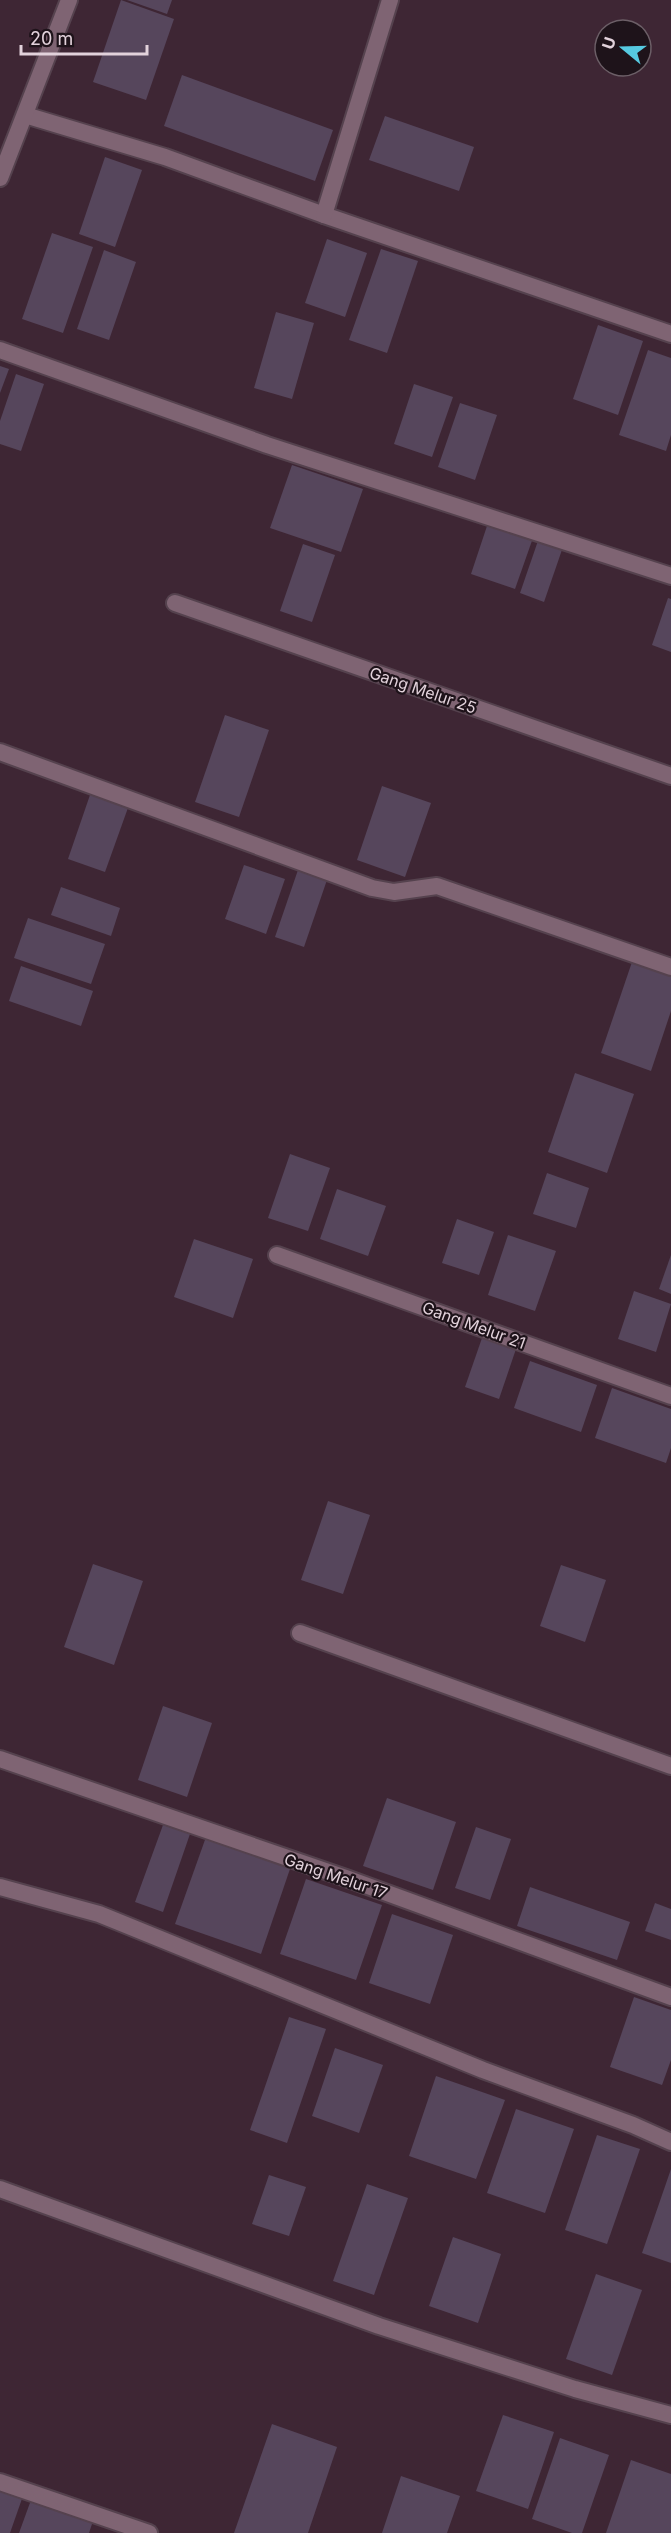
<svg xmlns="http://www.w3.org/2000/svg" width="671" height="2533" font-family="Inter,sans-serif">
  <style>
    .building { fill: #56465c }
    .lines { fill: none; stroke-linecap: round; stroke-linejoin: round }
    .minor-casing { stroke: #55424e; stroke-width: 20 }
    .minor { stroke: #7f6473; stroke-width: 16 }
    .labels { text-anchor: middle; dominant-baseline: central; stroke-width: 4.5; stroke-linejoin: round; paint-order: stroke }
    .street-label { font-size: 16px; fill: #e2d2db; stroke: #1e131a }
  </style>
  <rect width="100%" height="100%" fill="#3e2634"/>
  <g class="building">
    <polygon points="121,0 174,19 146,100 93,82"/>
    <polygon points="127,0 172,0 167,14"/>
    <polygon points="182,75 333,130 315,181 164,126"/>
    <polygon points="385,116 474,147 459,191 369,160"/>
    <polygon points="105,157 142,170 115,247 79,234"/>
    <polygon points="52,233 93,247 63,333 22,319"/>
    <polygon points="327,239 367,253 345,317 305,303"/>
    <polygon points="381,249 418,261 387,353 349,340"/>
    <polygon points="104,250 136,262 109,340 77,329"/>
    <polygon points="276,312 314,323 292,399 254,388"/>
    <polygon points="598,325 643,341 618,415 573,399"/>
    <polygon points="648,350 671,358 671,435 666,451 619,435"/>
    <polygon points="0,366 9,369 0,393"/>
    <polygon points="16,374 44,384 21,451 0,444 0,421"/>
    <polygon points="414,384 453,397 432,457 394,444"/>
    <polygon points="460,403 497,415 475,480 438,467"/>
    <polygon points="292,465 363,489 341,552 270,528"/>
    <polygon points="489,520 534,535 515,589 471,574"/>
    <polygon points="540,535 564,544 544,602 520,593"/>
    <polygon points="303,544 335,555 312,622 280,611"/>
    <polygon points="668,598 671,599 671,652 652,645"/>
    <polygon points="225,715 269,730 239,817 195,802"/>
    <polygon points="382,786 431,803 405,877 357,860"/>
    <polygon points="91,792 129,805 105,872 68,859"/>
    <polygon points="244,865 285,879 266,934 225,919"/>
    <polygon points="299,867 328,877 304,947 275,937"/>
    <polygon points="61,887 120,908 111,936 51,915"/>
    <polygon points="28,918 105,944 91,984 14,958"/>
    <polygon points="632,962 671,975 671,1011 651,1071 601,1053"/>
    <polygon points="21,966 93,991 81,1026 9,1001"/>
    <polygon points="575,1073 634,1094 607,1173 548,1152"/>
    <polygon points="290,1154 330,1168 308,1231 268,1218"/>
    <polygon points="547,1173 589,1188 576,1228 533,1214"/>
    <polygon points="337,1189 386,1206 368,1256 320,1239"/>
    <polygon points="457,1219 494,1232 479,1275 442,1263"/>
    <polygon points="508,1235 556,1251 535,1311 488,1295"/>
    <polygon points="194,1239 253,1259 233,1318 174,1297"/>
    <polygon points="671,1255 671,1294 659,1289"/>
    <polygon points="634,1291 671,1304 656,1352 618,1339"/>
    <polygon points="482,1338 516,1349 499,1399 465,1387"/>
    <polygon points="530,1361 597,1385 581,1432 514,1408"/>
    <polygon points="612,1388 671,1409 671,1448 666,1463 595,1438"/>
    <polygon points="328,1501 370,1515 343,1594 301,1580"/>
    <polygon points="93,1564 143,1581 114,1665 64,1647"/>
    <polygon points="561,1565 606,1580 585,1642 540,1626"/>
    <polygon points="163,1706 212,1723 187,1797 138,1780"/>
    <polygon points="387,1798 456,1822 433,1890 363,1866"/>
    <polygon points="163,1825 190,1834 163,1912 135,1902"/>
    <polygon points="476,1827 511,1839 490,1900 455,1888"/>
    <polygon points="206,1837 291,1866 261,1954 175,1924"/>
    <polygon points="306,1879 382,1905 356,1980 280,1954"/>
    <polygon points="530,1887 630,1922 617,1960 517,1926"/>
    <polygon points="655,1903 671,1909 671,1940 645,1931"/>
    <polygon points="392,1914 453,1935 430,2004 369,1983"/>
    <polygon points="634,1997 671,2010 671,2060 662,2085 610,2067"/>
    <polygon points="289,2017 326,2029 287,2143 250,2130"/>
    <polygon points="335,2048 383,2065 359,2133 312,2116"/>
    <polygon points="436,2076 505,2100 476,2179 409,2156"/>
    <polygon points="516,2109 574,2129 545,2213 487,2193"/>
    <polygon points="597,2135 640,2149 607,2244 565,2230"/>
    <polygon points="671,2169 671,2263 642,2253"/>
    <polygon points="269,2175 306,2187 289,2236 252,2224"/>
    <polygon points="367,2184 408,2198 374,2295 333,2281"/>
    <polygon points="453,2237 501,2254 478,2323 429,2306"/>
    <polygon points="596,2274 642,2290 612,2375 566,2359"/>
    <polygon points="503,2415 554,2432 528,2509 476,2491"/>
    <polygon points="272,2424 337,2447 308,2533 234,2533"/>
    <polygon points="560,2438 609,2455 582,2533 572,2533 532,2519"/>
    <polygon points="631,2460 671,2474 671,2533 606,2533"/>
    <polygon points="401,2476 460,2496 447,2533 382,2533"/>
    <polygon points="0,2484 24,2493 10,2533 0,2533"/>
    <polygon points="31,2500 93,2521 89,2533 19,2533"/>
  </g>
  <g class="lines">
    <defs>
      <g id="minor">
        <polyline points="25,115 165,157 324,215 671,334"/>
        <polyline points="0,178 69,0"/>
        <polyline points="324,215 390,0"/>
        <polyline points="0,350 267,445 671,576"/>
        <polyline points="175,603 671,776"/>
        <polyline points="0,752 372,888 394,892 437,886 671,967"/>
        <polyline points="277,1255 671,1396"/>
        <polyline points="300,1633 671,1766"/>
        <polyline points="0,1759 346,1878 671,1997"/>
        <polyline points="0,1887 99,1914 483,2070 633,2125 671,2142"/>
        <polyline points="0,2189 379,2326 575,2389 671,2415"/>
        <polyline points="0,2482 149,2533"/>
      </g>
    </defs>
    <use href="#minor" class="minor-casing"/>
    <use href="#minor" class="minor"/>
  </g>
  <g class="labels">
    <g class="street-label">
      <text transform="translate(423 690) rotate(19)">Gang Melur 25</text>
      <text transform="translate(474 1325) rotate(20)">Gang Melur 21</text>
      <text transform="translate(336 1876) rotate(19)">Gang Melur 17</text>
    </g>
  </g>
  <g transform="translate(623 48) rotate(289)"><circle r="28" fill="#1e131a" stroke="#6c5f67" stroke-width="1.5"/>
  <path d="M0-4.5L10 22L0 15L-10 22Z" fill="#56c9e0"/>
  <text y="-9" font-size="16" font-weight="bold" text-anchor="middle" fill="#e2d2db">U</text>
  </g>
  <path d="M21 45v9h126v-9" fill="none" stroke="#e2d2db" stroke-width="3"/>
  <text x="30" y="45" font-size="18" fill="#e2d2db" stroke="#1e131a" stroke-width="4.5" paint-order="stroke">20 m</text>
</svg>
